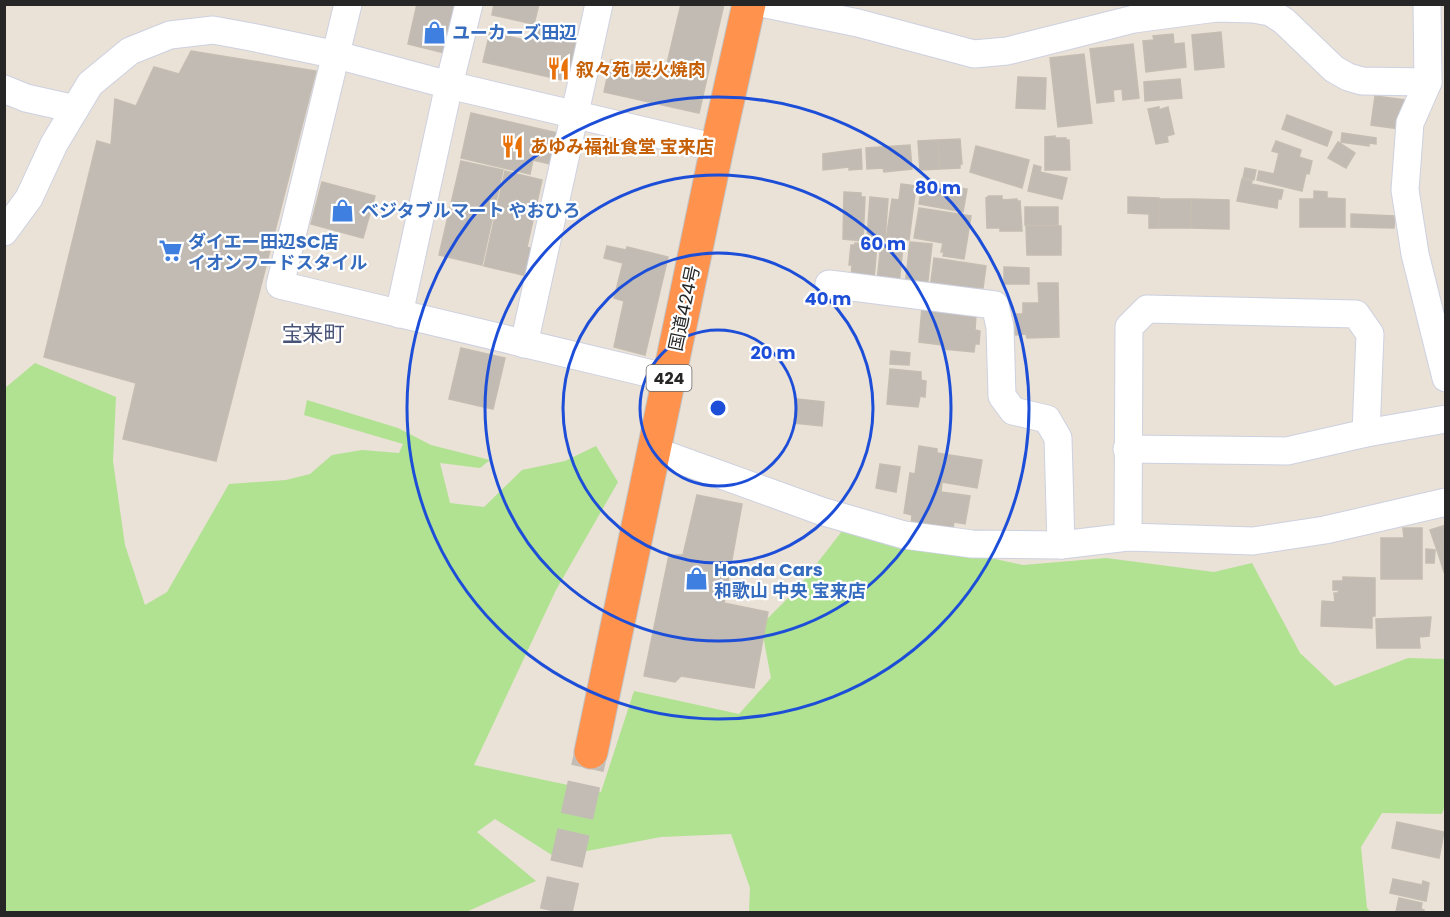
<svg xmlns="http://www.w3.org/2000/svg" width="1450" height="917" font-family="Poppins,'Noto Sans JP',sans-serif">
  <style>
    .green { fill: #b1e292 }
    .building { fill: #c1bbb4; stroke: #c5bdb1; stroke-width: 1.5 }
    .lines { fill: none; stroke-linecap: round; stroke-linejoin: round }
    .highway-tunnel { stroke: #c3bcb4; stroke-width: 33; stroke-dasharray: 33 16; stroke-linecap: butt }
    .minor-casing { stroke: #cdd1e0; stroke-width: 29 }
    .highway-casing { stroke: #c2c2c2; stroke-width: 35 }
    .minor { stroke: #fff; stroke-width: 27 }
    .highway { stroke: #ff924d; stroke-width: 33 }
    .ring { fill: none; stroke: #1d4ed8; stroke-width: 3 }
    .labels { text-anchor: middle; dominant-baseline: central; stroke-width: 4.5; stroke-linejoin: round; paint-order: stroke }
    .shield { fill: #fff; stroke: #676767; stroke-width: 1.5 }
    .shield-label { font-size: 16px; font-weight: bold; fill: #262626 }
    .shop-label { font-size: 18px; font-weight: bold; fill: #366cbe; stroke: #fff; text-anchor: start }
    .food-label { font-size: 18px; font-weight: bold; fill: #c56008; stroke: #fff; text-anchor: start }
    .street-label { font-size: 18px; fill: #262626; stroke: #fff }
    .quarter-label { font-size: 21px; fill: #475277; stroke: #fff }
    .centre { fill: #1d4ed8; stroke: #fff; stroke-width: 3 }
    .ring-label { font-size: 18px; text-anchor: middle; font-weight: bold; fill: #1d4ed8; stroke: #fff; stroke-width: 4.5; stroke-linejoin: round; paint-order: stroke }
  </style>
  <rect width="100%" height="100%" fill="#eae1d7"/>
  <polygon class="green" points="35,363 116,397 113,461 125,545 145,605 167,592 229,484 286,480 310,474 332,455 362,450 399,453 403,444 304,415 307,400 398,428 431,445 490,460 480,468 440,463 450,503 484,507 522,470 565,461 596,446 618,482 556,590 474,765 601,792 634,691 739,714 771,678 761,625 797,589 846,526 1023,565 1106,558 1214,572 1252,563 1300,653 1335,686 1408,658 1445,659 1445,805 1442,814 1382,813 1361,847 1367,908 1371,912 749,912 750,888 731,834 661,837 555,857 495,819 477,832 536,881 466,912 5,912 5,388"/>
  <g class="building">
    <polygon points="417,4 460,4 453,55 408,44"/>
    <polygon points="494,4 539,4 534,24 492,15"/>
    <polygon points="681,4 724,4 699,113 604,92 611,60 665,72"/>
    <polygon points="533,26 582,38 572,82 483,62 490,32 529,41"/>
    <polygon points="1221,32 1224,67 1195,70 1192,35"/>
    <polygon points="1173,34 1174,44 1184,43 1186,67 1146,72 1143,41 1154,40 1153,36"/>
    <polygon points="1133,44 1139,98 1123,100 1122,89 1113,90 1114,101 1097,103 1090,49"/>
    <polygon points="191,51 316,71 216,461 123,439 136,383 44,357 97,141 111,145 115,99 136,106 154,67 179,74"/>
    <polygon points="1084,54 1092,123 1058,127 1050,58"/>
    <polygon points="1018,77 1046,78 1045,109 1016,108"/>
    <polygon points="1180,79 1182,98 1145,101 1144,82"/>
    <polygon points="1375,96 1405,100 1402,122 1408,130 1371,125"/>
    <polygon points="1159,107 1159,110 1168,107 1174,134 1167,136 1168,142 1156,144 1148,109"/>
    <polygon points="471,113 562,134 555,165 533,160 530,174 461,158"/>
    <polygon points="1287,115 1332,132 1327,146 1282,129"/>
    <polygon points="1342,133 1376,138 1376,144 1369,143 1369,146 1341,142"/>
    <polygon points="1055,136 1055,138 1066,138 1066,140 1069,140 1070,170 1045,170 1045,137"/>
    <polygon points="960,139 962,164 960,164 960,168 940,169 938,140"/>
    <polygon points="937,140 939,169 920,170 918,141"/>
    <polygon points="1276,141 1301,150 1299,157 1312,161 1309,174 1306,173 1302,191 1257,180 1259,171 1274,174 1279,153 1272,151"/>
    <polygon points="1338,142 1355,153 1346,168 1328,158"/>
    <polygon points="910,145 912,169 884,172 883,168 867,169 866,148"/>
    <polygon points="976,146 1029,160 1022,188 970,172"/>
    <polygon points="861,149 862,169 849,170 849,167 823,170 823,154"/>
    <polygon points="461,161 503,170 482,265 439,255"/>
    <polygon points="1034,165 1041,167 1040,172 1067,178 1062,199 1028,191"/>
    <polygon points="1245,168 1256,170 1254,180 1243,178"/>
    <polygon points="505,171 542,180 527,247 533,249 527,276 484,266"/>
    <polygon points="1242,179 1252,181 1251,184 1283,190 1281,199 1278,199 1277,208 1237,201"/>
    <polygon points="322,182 375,196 363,238 311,224"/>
    <polygon points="901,184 916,186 909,240 905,239 905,243 886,240 892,199 899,200"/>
    <polygon points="938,184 967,189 963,212 919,204 922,186 937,188"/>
    <polygon points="1314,191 1327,192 1327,198 1345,199 1345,227 1300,227 1300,199 1314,199"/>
    <polygon points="844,192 861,193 861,197 865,197 863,241 843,239"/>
    <polygon points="989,196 1002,196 1002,200 1017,199 1017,201 1020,201 1022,231 1000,231 1000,228 987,228 986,198"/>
    <polygon points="870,197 888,199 885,241 867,239"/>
    <polygon points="1128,197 1159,198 1158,228 1149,228 1149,214 1128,213"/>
    <polygon points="1159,199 1191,199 1190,228 1159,228"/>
    <polygon points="1192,199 1229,200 1229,229 1191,228"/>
    <rect x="1025" y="207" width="33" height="18"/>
    <polygon points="919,208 971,216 964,259 943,256 944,252 941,252 943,243 914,238"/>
    <polygon points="1351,214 1395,216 1394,228 1351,227"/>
    <polygon points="1026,226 1061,226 1061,255 1027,255"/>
    <polygon points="910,242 932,244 927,289 905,286"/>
    <polygon points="855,243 877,244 874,279 851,280 852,265 849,265 851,245 855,245"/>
    <polygon points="881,244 903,247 899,284 877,281"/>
    <polygon points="607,246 626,250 627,247 668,257 645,355 614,347 624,301 614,298 623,263 604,258"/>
    <polygon points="934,258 986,266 983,288 977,288 976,296 930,289"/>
    <polygon points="1004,267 1029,268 1029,284 1004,284"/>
    <polygon points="1038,283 1058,283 1059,337 1027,338 1026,334 1015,335 1015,314 1023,314 1023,303 1039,303"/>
    <polygon points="922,307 976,314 975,330 980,331 979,344 975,344 974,352 943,349 943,345 919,342"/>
    <polygon points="461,348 505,358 493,409 449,399"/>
    <polygon points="891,351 910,353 909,365 890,364"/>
    <polygon points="890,369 921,372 921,380 926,381 925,397 920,396 918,407 887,404"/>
    <polygon points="797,399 824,402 822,426 794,423"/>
    <polygon points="919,446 937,449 937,453 982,460 977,488 942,482 941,492 970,496 965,524 954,522 952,533 911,526 912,515 904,513 910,473 915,474"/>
    <polygon points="880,464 900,467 896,492 876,488"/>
    <polygon points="697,495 742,504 724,603 768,612 754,688 681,676 675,682 644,676 669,555 683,555"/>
    <polygon points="1446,525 1446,547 1437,550 1430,530"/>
    <polygon points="1403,528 1422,528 1422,579 1381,579 1381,538 1404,538"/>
    <polygon points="1446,548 1446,571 1444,572 1437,550"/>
    <polygon points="1426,549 1435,550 1434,563 1426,563"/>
    <polygon points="1343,577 1375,578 1375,616 1372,616 1372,628 1321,626 1322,601 1335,602 1334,593 1338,593 1339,590 1333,590 1333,581 1343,581"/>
    <polygon points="1431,617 1429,636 1419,637 1420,648 1377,648 1376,619"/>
    <polygon points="1397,822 1444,832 1439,858 1392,848"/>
    <polygon points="1393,879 1422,885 1423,881 1429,883 1426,901 1390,893"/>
    <polygon points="1399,898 1422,903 1421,909 1424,910 1424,912 1396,912"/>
  </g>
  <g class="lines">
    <polyline class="highway-tunnel" points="556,912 591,752"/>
    <defs>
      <g id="minor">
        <polyline points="348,4 280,285 669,378"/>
        <polyline points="766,4 858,23 974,54 1007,51 1134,19 1216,8 1253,9 1270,12 1284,21 1334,69 1348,77 1362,81 1428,82"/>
        <polyline points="1427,4 1428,82 1410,123 1405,190 1415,254 1446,378"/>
        <polyline points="4,89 26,98 75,109"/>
        <polyline points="4,232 29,198 54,144 90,84 130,51 170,35 213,30 251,37 337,55 449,85 717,148"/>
        <polyline points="829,284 995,305 1000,327 1002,396 1013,411 1047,419 1058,438 1061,545"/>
        <polyline points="399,314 449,85 469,4"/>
        <polyline points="524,344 599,4"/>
        <polyline points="1127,449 1287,451 1366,433 1446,419"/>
        <polyline points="655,451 821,511 904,535 972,544 1061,545 1128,537 1253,541 1325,530 1446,502"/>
        <polyline points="1128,537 1129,327 1147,309 1356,314 1370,334 1366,433"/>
      </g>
      <polyline id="highway" points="591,752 717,148 749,4"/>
    </defs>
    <use href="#minor" class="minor-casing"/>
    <use href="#highway" class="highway-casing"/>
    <use href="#minor" class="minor"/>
    <use href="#highway" class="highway"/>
  </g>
  <g class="ring">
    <circle cx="718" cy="408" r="78"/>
    <circle cx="718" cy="408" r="155"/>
    <circle cx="718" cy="408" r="233"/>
    <circle cx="718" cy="408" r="311"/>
  </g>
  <defs>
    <symbol id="shop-bare" viewBox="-9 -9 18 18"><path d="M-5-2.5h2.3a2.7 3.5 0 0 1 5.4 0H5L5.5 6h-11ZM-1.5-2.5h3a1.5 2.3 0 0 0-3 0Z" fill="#3f7fe0" stroke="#fff" stroke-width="2.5" paint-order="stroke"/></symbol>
    <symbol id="restaurant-bare" viewBox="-9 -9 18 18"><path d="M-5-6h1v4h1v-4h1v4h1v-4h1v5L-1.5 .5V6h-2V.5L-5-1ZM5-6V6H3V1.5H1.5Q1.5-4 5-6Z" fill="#e8710a" stroke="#fff" stroke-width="2.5" paint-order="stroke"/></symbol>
    <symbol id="supermarket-bare" viewBox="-9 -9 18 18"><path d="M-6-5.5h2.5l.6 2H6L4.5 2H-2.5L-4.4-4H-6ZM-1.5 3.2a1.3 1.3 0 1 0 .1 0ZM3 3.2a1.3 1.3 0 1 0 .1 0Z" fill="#3f7fe0" stroke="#fff" stroke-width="2.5" paint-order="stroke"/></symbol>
  </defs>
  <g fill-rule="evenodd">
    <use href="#shop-bare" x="418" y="16" width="33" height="33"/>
    <use href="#restaurant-bare" x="542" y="52" width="33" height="33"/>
    <use href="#restaurant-bare" x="496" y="130" width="33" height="33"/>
    <use href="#shop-bare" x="326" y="194" width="33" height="33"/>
    <use href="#supermarket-bare" x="154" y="234" width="33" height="33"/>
    <use href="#shop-bare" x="680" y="562" width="33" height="33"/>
  </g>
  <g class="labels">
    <rect class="shield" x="646.5" y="365" width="45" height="26" rx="4.5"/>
    <g class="shield-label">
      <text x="669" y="378">424</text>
    </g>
    <g class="shop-label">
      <text x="452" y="32">ユーカーズ田辺</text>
      <text x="361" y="210">ベジタブルマート やおひろ</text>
      <text x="188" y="241">ダイエー田辺SC店<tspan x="188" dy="21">イオンフードスタイル</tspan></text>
      <text x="714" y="569">Honda Cars<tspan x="714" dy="21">和歌山 中央 宝来店</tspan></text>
    </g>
    <g class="food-label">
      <text x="576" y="69">叙々苑 炭火焼肉</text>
      <text x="530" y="146">あゆみ福祉食堂 宝来店</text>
    </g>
    <g class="street-label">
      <text transform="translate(684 308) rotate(-78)">国道424号</text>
    </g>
    <g class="quarter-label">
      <text x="313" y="333">宝来町</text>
    </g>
  </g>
  <circle cx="718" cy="408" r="9" class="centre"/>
  <g class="ring-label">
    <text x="938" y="194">80 m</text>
    <text x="883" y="250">60 m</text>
    <text x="828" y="305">40 m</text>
    <text x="773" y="359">20 m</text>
  </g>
  <rect width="1450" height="917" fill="none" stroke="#262626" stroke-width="12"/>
</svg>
